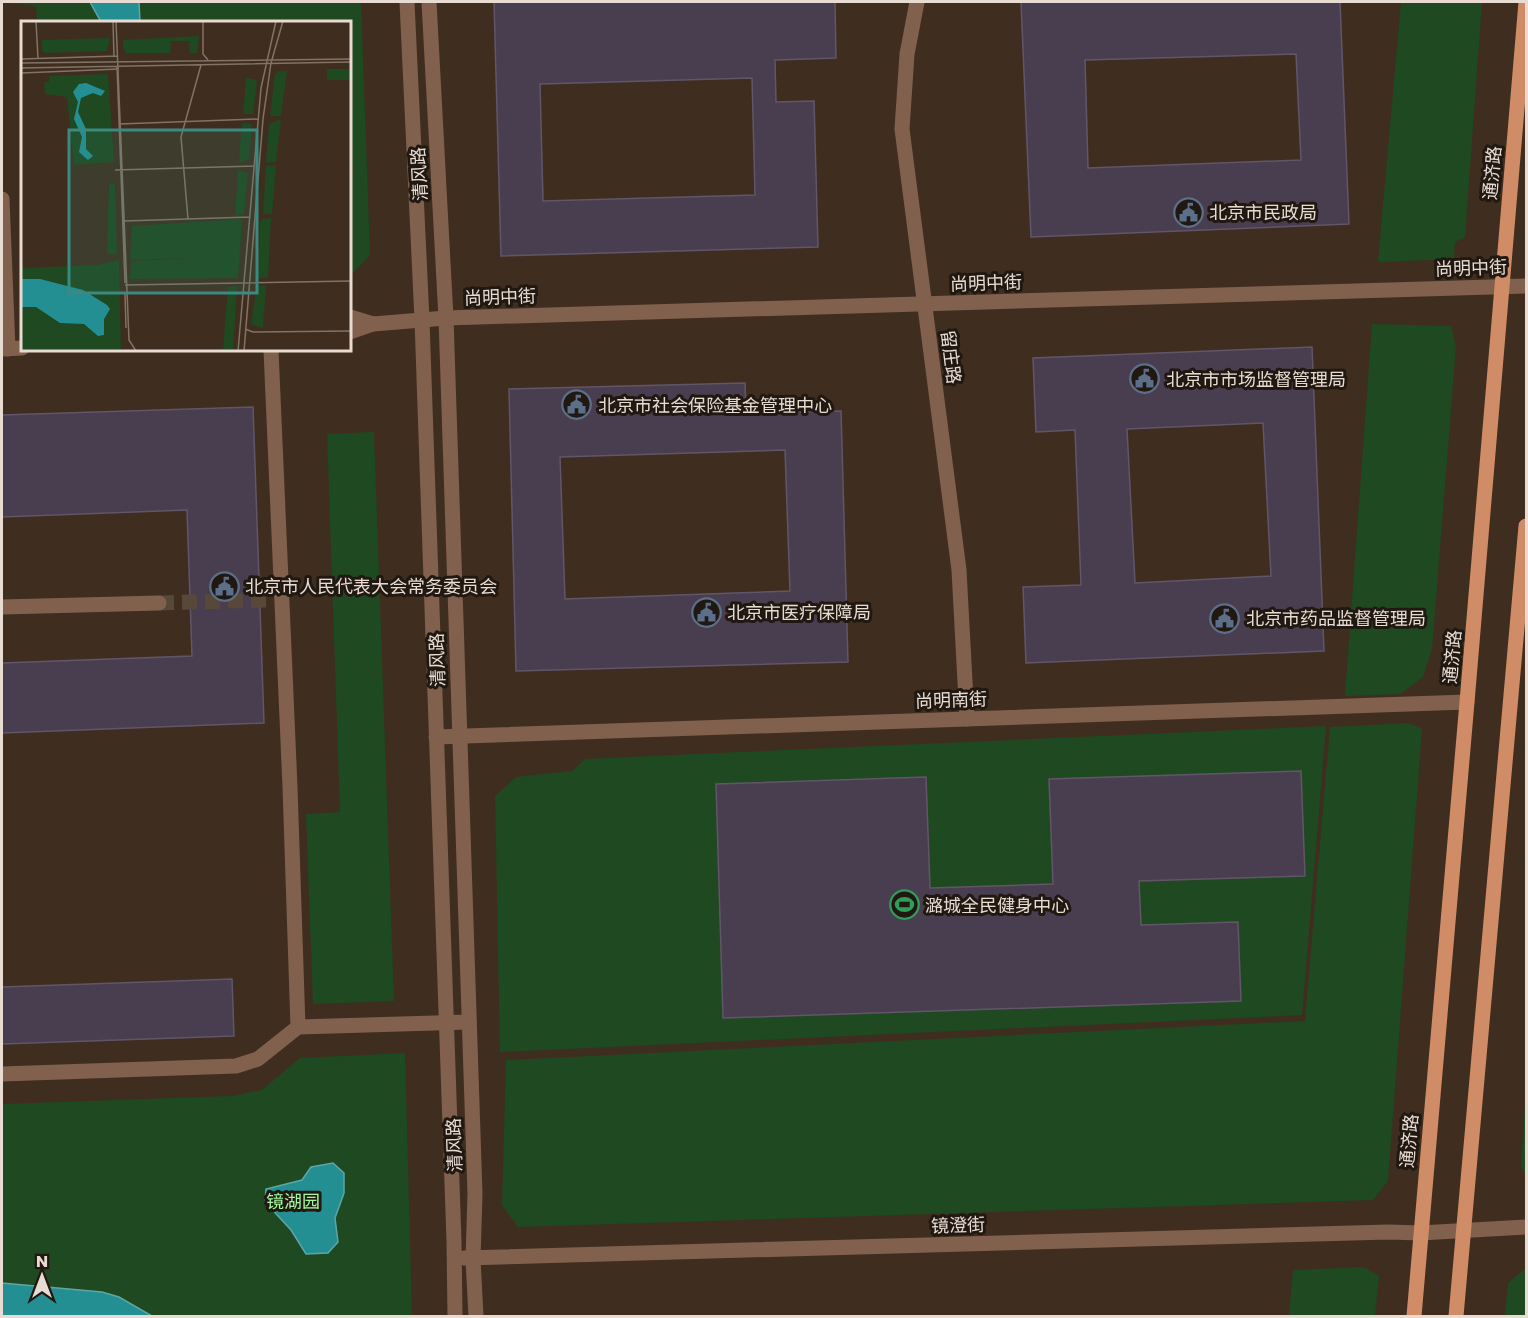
<svg xmlns="http://www.w3.org/2000/svg" width="1528" height="1318" font-family="Poppins,'Noto Sans SC',sans-serif">
  <style>
    .green { fill: #1f4920 }
    .water { fill: #248f93; stroke: #5ea6a6; stroke-width: 1.5 }
    .building { fill: #493d50; stroke: #625569; stroke-width: 1.5; fill-rule: evenodd }
    .lines { fill: none; stroke-linecap: round; stroke-linejoin: round }
    .minor-tunnel { stroke: #58483a; stroke-width: 15; stroke-dasharray: 15 8; stroke-linecap: butt }
    .minor { stroke: #82604e; stroke-width: 15 }
    .tertiary { stroke: #82604e; stroke-width: 15 }
    .primary { stroke: #d08c67; stroke-width: 15 }
    .labels { text-anchor: middle; dominant-baseline: central; stroke-width: 6; stroke-linejoin: round; paint-order: stroke }
    .street-label { font-size: 18px; fill: #e7dbd2; stroke: #201811 }
    .poi-label { font-size: 18px; fill: #e7dbd2; stroke: #201811; text-anchor: start }
    .park-label { font-size: 18px; fill: #a1f89f; stroke: #201811 }
    .inset-road { fill: none; stroke: #827367; stroke-width: 1.5 }
    .view { fill: #3a8a82; fill-opacity: 0.15; stroke: #3a8a82; stroke-width: 3 }
    .inset-edge { fill: none; stroke: #e7dbd2; stroke-width: 3 }
  </style>
  <rect width="100%" height="100%" fill="#3f2e1f"/>
  <g class="green">
    <path d="M8,2H361L370,255L352,274H350V22H37L36,7C27,3 17,6 8,2Z"/>
    <polygon points="1401,2 1482,2 1465,237 1455,242 1454,259 1378,262"/>
    <polygon points="1372,324 1451,326 1456,347 1432,649 1423,677 1400,694 1345,696"/>
    <polygon points="374,432 394,1001 313,1004 306,814 340,812 327,434"/>
    <polygon points="1409,723 1422,729 1388,1181 1373,1200 518,1227 502,1205 506,1060 1305,1021 1330,727"/>
    <polygon points="1326,726 1302,1015 500,1052 495,796 516,777 572,771 585,759"/>
    <polygon points="405,1053 412,1316 2,1316 2,1104 232,1096 262,1090 300,1058"/>
    <polygon points="1526,1091 1526,1176 1521,1166"/>
    <polygon points="1363,1267 1379,1276 1375,1316 1289,1316 1293,1270"/>
    <polygon points="1526,1268 1526,1316 1505,1316 1508,1283"/>
  </g>
  <g class="water">
    <polygon points="90,2 139,2 140,22 101,22"/>
    <polygon points="333,1163 344,1173 344,1193 335,1218 338,1242 328,1253 306,1254 291,1230 265,1202 266,1189 302,1180 311,1167"/>
    <polygon points="2,1283 102,1292 119,1297 152,1316 2,1316"/>
  </g>
  <g class="building">
    <path d="M494,2H835L836,58L775,60L776,102L814,101L818,247L501,256ZM752,78L755,195L543,201L540,84Z"/>
    <path d="M1021,2H1340L1349,224L1031,237ZM1296,54L1301,160L1088,168L1085,60Z"/>
    <path d="M1312,347L1324,651L1026,663L1023,587L1081,585L1075,430L1036,432L1033,358ZM1263,423L1271,576L1135,583L1127,429Z"/>
    <path d="M745,383L746,413L841,411L848,662L516,671L509,389ZM785,450L790,591L565,599L560,457Z"/>
    <polygon points="253,407 264,723 2,733 2,663 192,656 187,510 2,517 2,415"/>
    <polygon points="1301,771 1305,876 1139,881 1141,925 1238,922 1241,1001 723,1018 716,784 926,777 930,888 1053,884 1049,779"/>
    <polygon points="232,979 234,1036 2,1044 2,987"/>
  </g>
  <g class="lines">
    <polyline class="minor-tunnel" points="159,603 266,600"/>
    <g class="minor">
      <polyline points="2,199 8,349"/>
      <polyline points="350,317 373,324"/>
      <polyline points="350,332 373,324"/>
      <polyline points="2,349 22,348"/>
      <polyline points="2,607 159,603"/>
      <polyline points="298,1027 469,1022"/>
      <polyline points="2,1074 236,1066 258,1059 298,1027 290,787 271,350"/>
    </g>
    <g class="tertiary">
      <polyline points="407,2 422,320 454,1241 455,1316"/>
      <polyline points="429,2 446,318 475,1194 473,1259 476,1316"/>
      <polyline points="917,2 907,54 902,129 959,570 967,719"/>
      <polyline points="373,324 446,318 1526,286"/>
      <polyline points="436,737 1467,702"/>
      <polyline points="464,1258 1389,1232 1420,1233 1526,1227"/>
    </g>
    <g class="primary">
      <polyline points="1414,1316 1467,702 1526,2"/>
      <polyline points="1456,1316 1526,526"/>
    </g>
  </g>
  <defs>
    <symbol id="civic-ring" viewBox="-11 -11 22 22"><circle r="9.5" fill="#201811" stroke="#5c6f8a" stroke-width="1.5"/><path d="M-.6-6.5H3V-4.5H.6V-3L4-1V1h2V6H-6V1h2V-1L-.6-3ZM-1.2 2.5V6h2.4V2.5Z" fill="#5c6f8a"/></symbol>
    <symbol id="stadium-ring" viewBox="-11 -11 22 22"><circle r="9.5" fill="#201811" stroke="#2e9e5b" stroke-width="1.5"/><path d="M0-5a6.5 5 0 1 0 0 10a6.5 5 0 1 0 0-10ZM-3.5-1.8h7v3.6h-7Z" fill="#2e9e5b"/></symbol>
  </defs>
  <g fill-rule="evenodd">
    <use href="#civic-ring" x="1172" y="196" width="33" height="33"/>
    <use href="#civic-ring" x="1128" y="362" width="33" height="33"/>
    <use href="#civic-ring" x="560" y="388" width="33" height="33"/>
    <use href="#civic-ring" x="208" y="570" width="33" height="33"/>
    <use href="#civic-ring" x="690" y="596" width="33" height="33"/>
    <use href="#civic-ring" x="1208" y="602" width="33" height="33"/>
    <use href="#stadium-ring" x="888" y="888" width="33" height="33"/>
  </g>
  <g class="labels">
    <g class="street-label">
      <text transform="translate(1492 173) rotate(-85)">通济路</text>
      <text transform="translate(419 174) rotate(-93)">清风路</text>
      <text transform="translate(1471 268) rotate(-2)">尚明中街</text>
      <text transform="translate(986 283) rotate(-2)">尚明中街</text>
      <text transform="translate(500 297) rotate(-2)">尚明中街</text>
      <text transform="translate(951 357) rotate(83)">留庄路</text>
      <text transform="translate(1452 657) rotate(-85)">通济路</text>
      <text transform="translate(437 660) rotate(-92)">清风路</text>
      <text transform="translate(951 700) rotate(-2)">尚明南街</text>
      <text transform="translate(1409 1141) rotate(-85)">通济路</text>
      <text transform="translate(454 1145) rotate(-92)">清风路</text>
      <text transform="translate(958 1225) rotate(-2)">镜澄街</text>
    </g>
    <g class="poi-label">
      <text x="1209" y="212">北京市民政局</text>
      <text x="1166" y="379">北京市市场监督管理局</text>
      <text x="598" y="405">北京市社会保险基金管理中心</text>
      <text x="245" y="586">北京市人民代表大会常务委员会</text>
      <text x="727" y="612">北京市医疗保障局</text>
      <text x="1246" y="618">北京市药品监督管理局</text>
      <text x="925" y="905">潞城全民健身中心</text>
    </g>
    <g class="park-label">
      <text x="293" y="1201">镜湖园</text>
    </g>
  </g>
  <g transform="translate(21 21)">
    <rect width="330" height="330" fill="#3f2e1f"/>
    <path d="M178,15L176,32H169L168,20H150L149,32H105L102,27V19ZM89,17L86,30L24,32L21,29V19ZM306,48H330V59H306ZM258,50H266L260,95H249L254,53ZM87,53L93,141L53,144L46,76L24,73L23,61H28V55ZM225,57L236,59L232,93H222ZM260,98L255,141L245,142L248,103ZM221,102L231,103L228,138L218,142ZM255,144L251,193H242L245,145ZM217,149L227,152L223,193L214,195ZM94,162L96,233H86L88,163ZM250,197L247,257H237L239,202L241,198ZM221,198L217,257L109,258L110,240L168,237L109,239L111,205ZM98,239L100,330H0V247L76,244ZM216,265L212,330H202L207,266ZM236,265H245L242,307L230,303Z" fill="#1f4920"/>
    <path d="M65,62L84,70L80,75L72,72L60,77L57,91L65,108V128L72,135L67,139L58,131L61,116L53,98L57,81L52,71L58,63ZM0,258H19L62,269L86,284L89,288L83,298V314L77,315L63,303L39,302L15,286H0Z" fill="#248f93"/>
    <path class="inset-road" d="M15,0L17,38M92,0L93,36M95,0L108,319L115,330M182,0V33L187,39M0,38L97,35M0,42L330,38M96,45L104,262M0,47L330,41M0,52L98,48M98,103L237,98M94,149L234,145M167,198L160,116L180,44M103,200L229,196M104,264L330,260M104,273L105,307M224,308L232,311L330,310M217,330L240,67L255,0M223,330L242,98L250,42L262,0"/>
    <path class="view" d="M48,109H236V272H48Z"/>
    <rect width="330" height="330" class="inset-edge"/>
  </g>
  <rect width="1528" height="1318" fill="none" stroke="#e7dbd2" stroke-width="6"/>
  <g transform="translate(42 1276)" stroke="#201811" stroke-width="4.5" paint-order="stroke">
  <path d="M0-4.5L10 22L0 15L-10 22Z" fill="#e7dbd2"/>
  <text y="-9" font-size="16" font-weight="bold" text-anchor="middle" fill="#e7dbd2">N</text>
  </g>
</svg>
